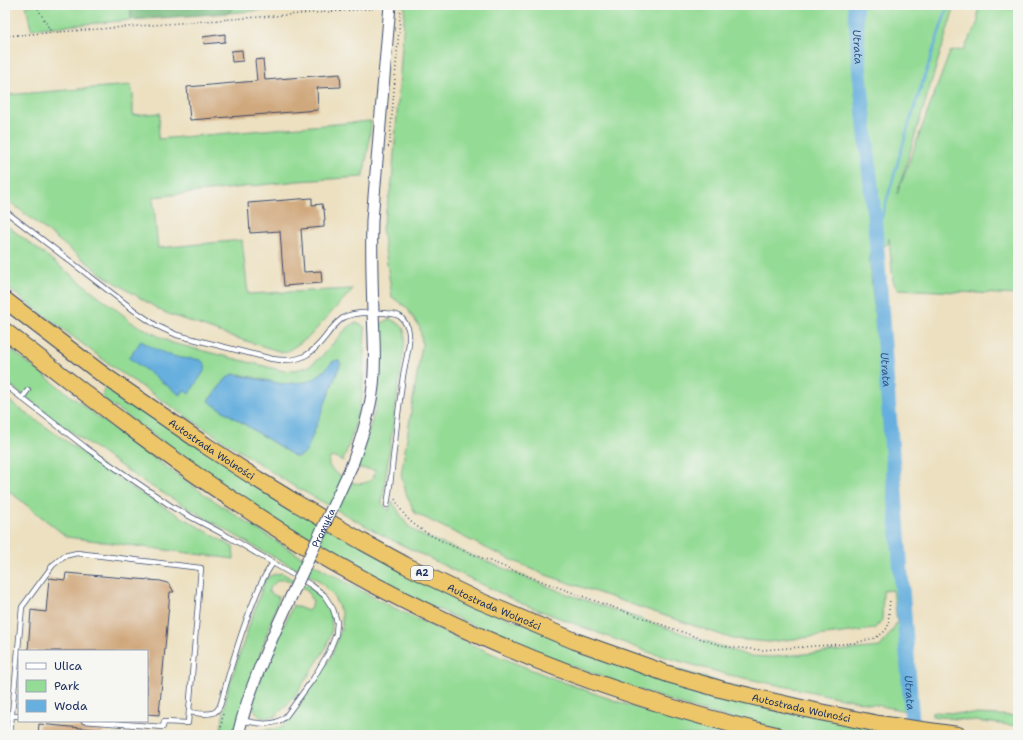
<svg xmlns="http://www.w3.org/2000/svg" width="1023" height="740" font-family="'Shantell Sans',sans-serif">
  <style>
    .green { fill: #94db95; stroke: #58857a; fill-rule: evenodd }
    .forest { fill: #77bb7e; stroke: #49756e }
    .water { fill: #66afde; stroke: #406f9e }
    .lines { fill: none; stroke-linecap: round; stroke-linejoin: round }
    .stream { stroke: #66afde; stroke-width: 2.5 }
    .river { stroke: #66afde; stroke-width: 15 }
    .building { fill: #d0a87d }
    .service-casing { stroke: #3a4a6d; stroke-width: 6 }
    .tertiary-casing { stroke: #3a4a6d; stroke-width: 13 }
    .motorway-casing { stroke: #3a4a6d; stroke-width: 18 }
    .path { stroke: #3a4a6d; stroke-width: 1.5; stroke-dasharray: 1 3; stroke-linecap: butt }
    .service { stroke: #fff; stroke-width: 4.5 }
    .tertiary { stroke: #fff; stroke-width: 11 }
    .motorway { stroke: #ecc669; stroke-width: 16 }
    .tertiary-bridge-casing { stroke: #3a4a6d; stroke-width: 13; stroke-linecap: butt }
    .tertiary-bridge { stroke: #fff; stroke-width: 11 }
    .labels { text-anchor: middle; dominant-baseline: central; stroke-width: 3; stroke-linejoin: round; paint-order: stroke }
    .shield { fill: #f6f6f2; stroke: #5d6b8a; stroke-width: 1 }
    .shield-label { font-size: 9px; font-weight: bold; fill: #1b2f5e }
    .street-label { font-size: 10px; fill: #1b2f5e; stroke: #f6f6f2 }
    .water-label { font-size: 11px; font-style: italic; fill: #325584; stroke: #f6f6f2 }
  </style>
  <rect width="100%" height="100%" fill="#f6f6f2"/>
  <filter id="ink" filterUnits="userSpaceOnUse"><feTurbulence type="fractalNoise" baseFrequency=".025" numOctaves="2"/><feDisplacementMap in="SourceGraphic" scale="8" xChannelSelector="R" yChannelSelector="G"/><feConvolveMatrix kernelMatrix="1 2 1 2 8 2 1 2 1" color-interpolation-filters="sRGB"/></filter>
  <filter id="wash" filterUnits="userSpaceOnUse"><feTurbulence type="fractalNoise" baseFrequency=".012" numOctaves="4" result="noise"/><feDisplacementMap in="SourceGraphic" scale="16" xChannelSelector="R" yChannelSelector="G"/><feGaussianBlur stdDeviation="0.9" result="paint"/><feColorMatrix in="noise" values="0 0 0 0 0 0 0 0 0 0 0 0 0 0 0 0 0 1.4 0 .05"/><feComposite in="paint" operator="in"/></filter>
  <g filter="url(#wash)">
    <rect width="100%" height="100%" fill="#ece0c0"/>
    <g class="green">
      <polygon points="26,5 131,5 131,20 31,29"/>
      <polygon points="236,5 325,5 228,13"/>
      <path d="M405,5H955L897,194L950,52L964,49L978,22V5H1018V295L897,289L893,281L889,238L888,244L869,254L900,589L906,711L729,675L651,653L520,603L384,536L292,485L193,421L120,372L5,286V224L126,317L131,322L172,343L284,371L300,369L309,366L321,357L345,330L354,323L361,324L365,328L362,397L352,435L343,461L335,457L330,458C329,461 328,464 330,467C332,472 349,482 354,483C364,485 376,481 375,470L357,468L375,411L378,388L379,332L380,324L390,319C402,325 405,326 405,340L382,503L389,511L392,501L407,525L421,535L567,594L749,656L772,657L880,647L892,631L897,622L893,590L883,591L882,620L874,629L769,642L733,639L543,574L492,551L415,513L407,496L401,475L422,344L420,328L407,308L392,297L382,229L392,182ZM141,341C148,345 154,350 161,353C173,358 186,359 199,360L181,395ZM333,362L296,457L208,401L227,378L239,374L282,384L306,382L316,378L324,371Z"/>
      <polygon points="131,85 133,95 133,115 160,113 158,139 371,121 369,144 363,177 298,181 153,197 158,248 242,240 248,294 353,289 309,337 285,353 233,337 163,312 103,275 5,198 5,95"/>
      <path d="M5,345C105,423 205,500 314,564C416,624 525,671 637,708C667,719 698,726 729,735H243L245,733L261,730L276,729L284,725L296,711L332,655L342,626V614L333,595L318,580L255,547L144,482L63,426L5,381Z"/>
      <polygon points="112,388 506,618 876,729 876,733 887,735 799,735 783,732 688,707 535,653 413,598 268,517 103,399 103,390 104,389"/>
      <polygon points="5,398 132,488 233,547 234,559 67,537 5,488"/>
      <polygon points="282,573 304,586 306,584 311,587 321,597 328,606 331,616 332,630 326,648 295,696 276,716 262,718 257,714 254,708 253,698 259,681 293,605 308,611 311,607 313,602 307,590 285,579 277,581 270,588 268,591 279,598 233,735 220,735 228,688 265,579 272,575"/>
      <polygon points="932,712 1018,716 1018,726 932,716"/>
    </g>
    <polygon class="forest" points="131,5 236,5 228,13 131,20"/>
    <g class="water">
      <path d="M141,341C155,349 166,355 181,358C187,359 195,358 200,360C205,362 206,366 205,370L189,394L184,390L180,395L129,358Z"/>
      <polygon points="338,360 341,363 306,452 302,455 296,457 208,401 227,378 233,374 282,384 306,382 316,378 324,371 332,362"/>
    </g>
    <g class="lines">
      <polyline class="stream" points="876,237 909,124 948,5"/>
      <path class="river" id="s1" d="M855,5L859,65L876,237L913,735"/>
    </g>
    <g id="blocks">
      <g class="building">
        <polygon points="225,34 225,42 204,44 203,37"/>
        <polygon points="242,50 243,61 232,62 231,51"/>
        <polygon points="263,59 265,80 340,74 341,87 317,88 318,110 190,120 187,87 257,81 255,60"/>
        <polygon points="312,198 312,205 322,204 323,209 324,209 325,220 324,220 324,227 301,229 304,272 321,271 322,283 284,286 280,231 250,233 248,203"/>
        <polygon points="66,573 161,581 167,583 170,585 174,592 170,592 159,715 147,714 147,651 28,651 31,610 46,612 49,578 65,580"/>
        <polygon points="39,724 103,730 103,735 38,735"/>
      </g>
    </g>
  </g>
  <g filter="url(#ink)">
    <use href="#blocks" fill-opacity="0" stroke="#3a4a6d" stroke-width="1"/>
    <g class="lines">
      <defs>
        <g id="service">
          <path d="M5,211L135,311L157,326L177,335L272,359C298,363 310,357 326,336C331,329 336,323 343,318C346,316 350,315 354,314C363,312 392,312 399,316C403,318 406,324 408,328C412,342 405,362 403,376C400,398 397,420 395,442C392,463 391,484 387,505"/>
          <path d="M5,385L89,450L174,508L229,537L273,563L311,585L324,595L333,609L337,622L336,634L329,652L313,679L286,716C274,728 256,723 241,720"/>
          <polyline points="22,398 28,390"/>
          <path d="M189,712C196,713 208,716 215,712C218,710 220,706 221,703C229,673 238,642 249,613C256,595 262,578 273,563"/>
          <polyline points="12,716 19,716"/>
          <polyline points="10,735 22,607 53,565 64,556 77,553 201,568 188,723 164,722 163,727 84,721"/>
        </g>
        <g id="tertiary">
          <path d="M352,465C360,442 368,419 372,394C376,367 374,339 373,312C372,281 371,251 372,220L390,5"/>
          <path d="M238,735C249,689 268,646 288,603"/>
        </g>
        <g id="motorway">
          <path id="s2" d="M5,300L102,374L205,445L257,479L296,503L363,542L405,565L475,599L575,641L668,674L720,689L810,710L879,724L958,735"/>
          <path d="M5,331C82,391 158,451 239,504C400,612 588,692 776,735"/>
        </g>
      </defs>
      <use href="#service" class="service-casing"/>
      <use href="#tertiary" class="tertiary-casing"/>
      <use href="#motorway" class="motorway-casing"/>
      <g class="path">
        <polyline points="36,5 51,32"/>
        <polyline points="5,36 380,8"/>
        <polyline points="388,147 390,145 390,139 401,5"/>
        <path d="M395,499C400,509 406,519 415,525C439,543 469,552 497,564C568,592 641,617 713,643L729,647L762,650L855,643L875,638L883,633L888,627L890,598"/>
        <polyline points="220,735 223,714"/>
      </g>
      <use href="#service" class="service"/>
      <use href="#tertiary" class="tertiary"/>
      <use href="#motorway" class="motorway"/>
      <defs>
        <g id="tertiary-bridge">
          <path id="s3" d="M288,603L352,465"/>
        </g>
      </defs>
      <use href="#tertiary-bridge" class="tertiary-bridge-casing"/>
      <use href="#tertiary-bridge" class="tertiary-bridge"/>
    </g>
  </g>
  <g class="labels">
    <rect class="shield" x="411" y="566" width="22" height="14" rx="3"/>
    <g class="shield-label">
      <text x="422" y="573">A2</text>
    </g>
    <g class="street-label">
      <text stroke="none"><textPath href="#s2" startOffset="255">Autostrada Wolności</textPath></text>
      <text stroke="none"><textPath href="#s3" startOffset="83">Promyka</textPath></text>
      <text stroke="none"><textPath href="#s2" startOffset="579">Autostrada Wolności</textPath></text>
      <text stroke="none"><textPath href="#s2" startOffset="903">Autostrada Wolności</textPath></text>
    </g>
    <g class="water-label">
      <text stroke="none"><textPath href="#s1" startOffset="42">Utrata</textPath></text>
      <text stroke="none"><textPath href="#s1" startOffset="366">Utrata</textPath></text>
      <text stroke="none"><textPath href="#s1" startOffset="690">Utrata</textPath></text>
    </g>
  </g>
  <rect width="1023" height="740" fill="none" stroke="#f6f6f2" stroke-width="20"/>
  <rect x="18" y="650" width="130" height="72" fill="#f6f6f2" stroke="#9ea6b7"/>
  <rect x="26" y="663" width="20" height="6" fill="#ffffff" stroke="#9ea6b7"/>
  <text x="54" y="670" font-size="12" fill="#1b2f5e">Ulica</text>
  <rect x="26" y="680" width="20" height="12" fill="#94db95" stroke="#9ea6b7"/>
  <text x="54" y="690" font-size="12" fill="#1b2f5e">Park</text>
  <rect x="26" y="700" width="20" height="12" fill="#66afde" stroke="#9ea6b7"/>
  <text x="54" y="710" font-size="12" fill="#1b2f5e">Woda</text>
</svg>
